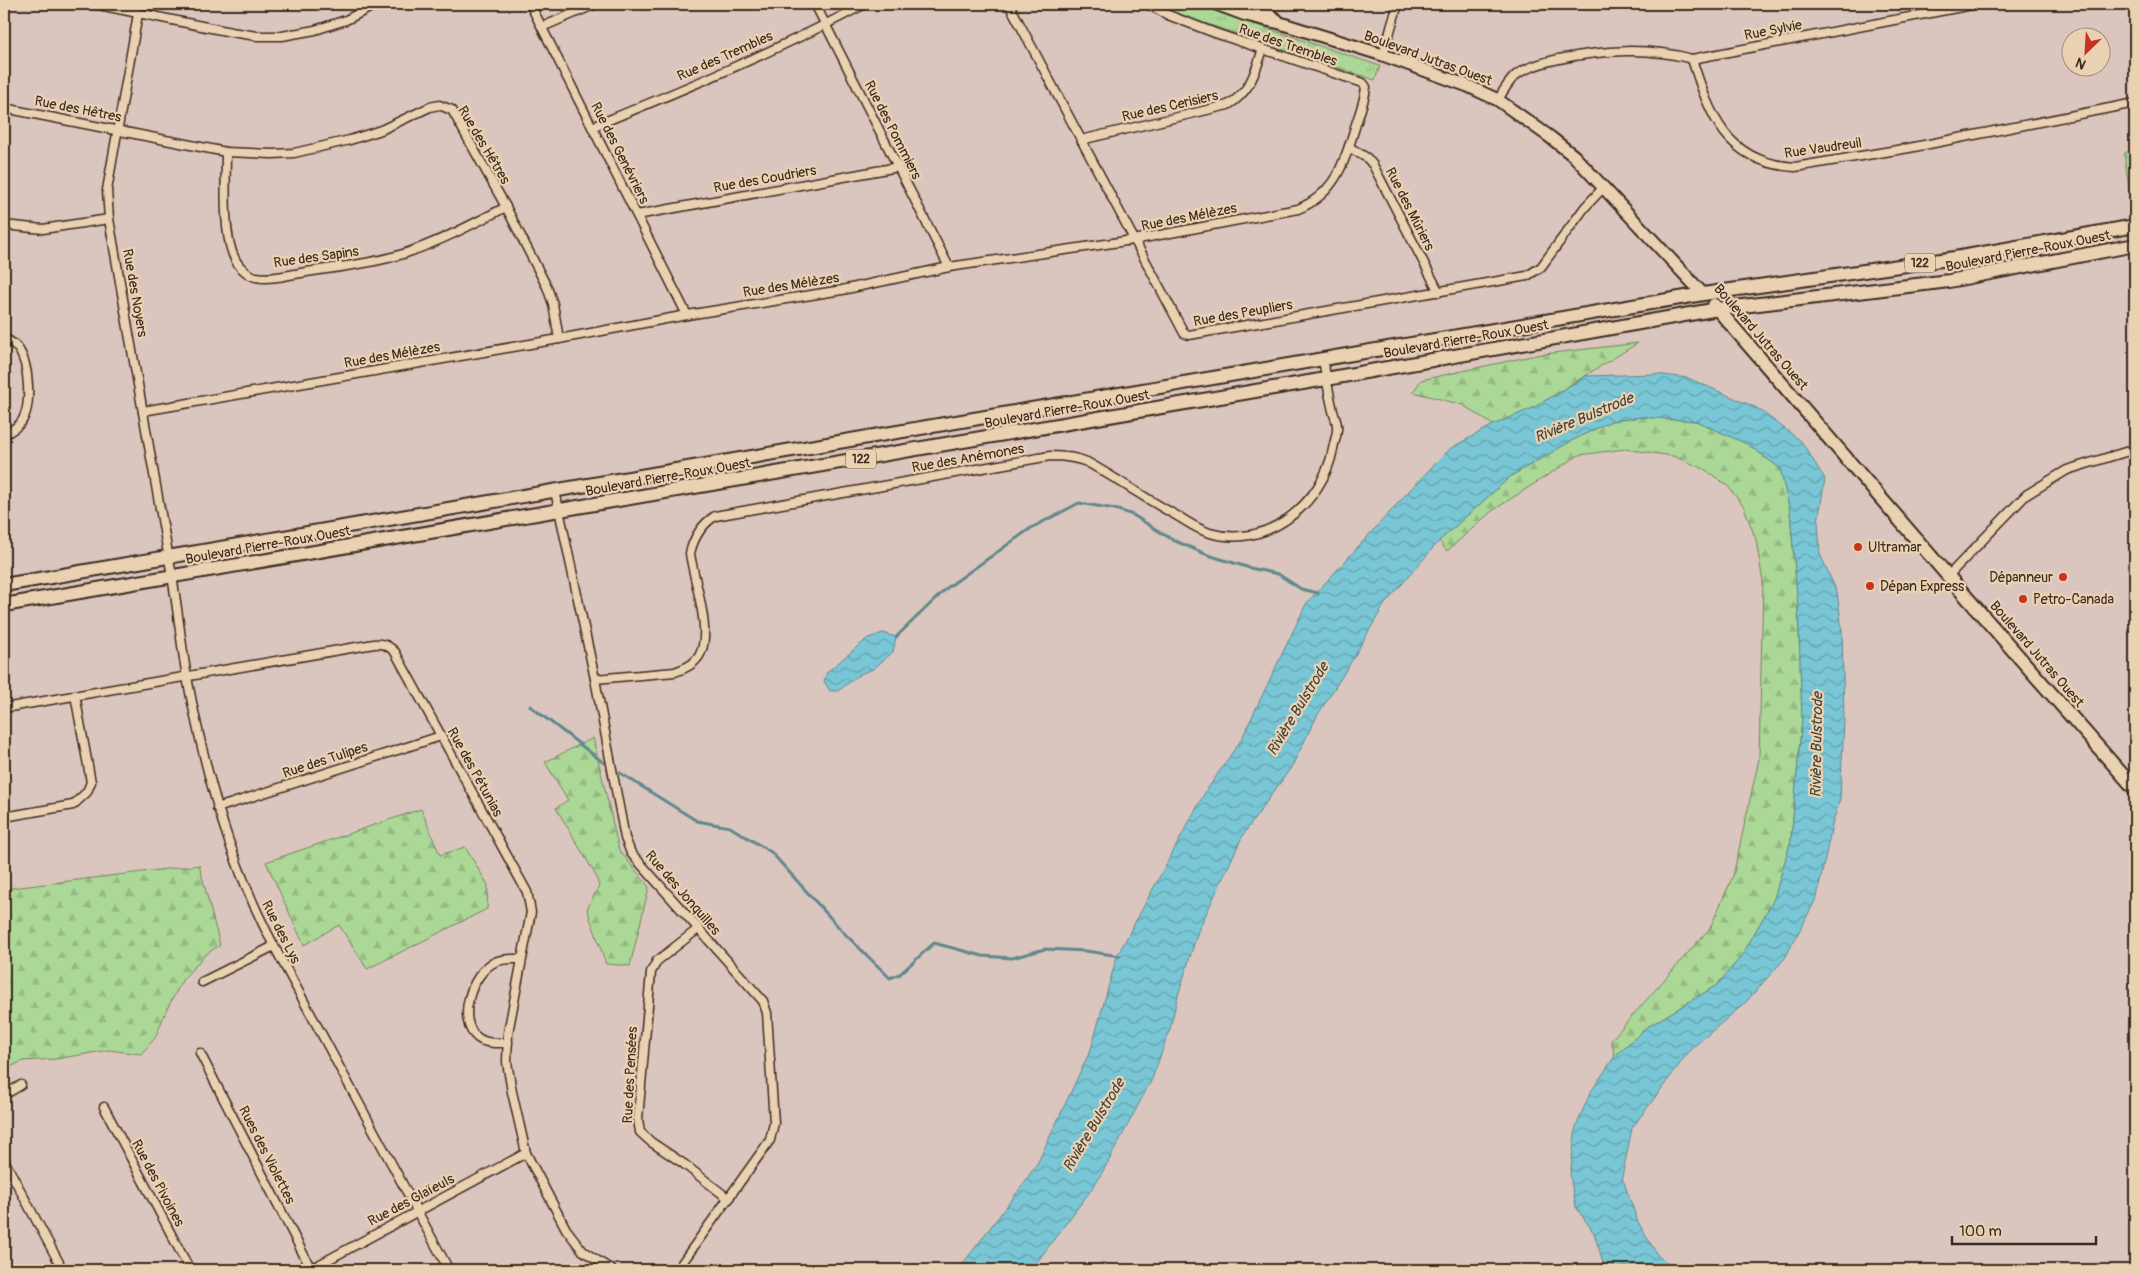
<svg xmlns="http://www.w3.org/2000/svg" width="2139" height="1274" font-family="Pangolin,sans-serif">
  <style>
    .grass { fill: url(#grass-tufts); stroke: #73815a }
    .forest { fill: url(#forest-firs); stroke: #73815a }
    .water { fill: url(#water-waves); stroke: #60888c }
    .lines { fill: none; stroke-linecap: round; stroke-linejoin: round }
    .stream { stroke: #60888c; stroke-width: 3 }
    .street-casing { stroke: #3b2a1e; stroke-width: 11 }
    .secondary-casing { stroke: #3b2a1e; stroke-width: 15 }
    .primary-casing { stroke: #3b2a1e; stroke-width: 16 }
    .street { stroke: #e9d1b2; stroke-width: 8 }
    .secondary { stroke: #e9d1b2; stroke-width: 11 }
    .primary { stroke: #e9d1b2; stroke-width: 12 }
    .poi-dot { fill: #c8321e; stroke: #e9d1b2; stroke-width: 2 }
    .labels { text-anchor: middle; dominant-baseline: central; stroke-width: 4.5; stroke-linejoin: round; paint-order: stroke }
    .shield { fill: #e9d1b2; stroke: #6f5c4a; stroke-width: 1 }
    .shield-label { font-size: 12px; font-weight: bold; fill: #3b2a1e }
    .street-label { font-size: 14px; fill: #3b2a1e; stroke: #e9d1b2 }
    .poi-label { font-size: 14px; fill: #3b2a1e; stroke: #e9d1b2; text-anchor: start }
    .water-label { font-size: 15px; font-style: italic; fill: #44423a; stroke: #e9d1b2 }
  </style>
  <defs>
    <pattern id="grass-tufts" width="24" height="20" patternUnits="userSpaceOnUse" patternTransform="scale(1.25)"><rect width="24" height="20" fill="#abd897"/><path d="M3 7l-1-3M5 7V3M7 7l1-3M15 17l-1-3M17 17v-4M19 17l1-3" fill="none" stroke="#94ba82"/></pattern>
    <pattern id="forest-firs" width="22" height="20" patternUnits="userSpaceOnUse" patternTransform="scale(1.25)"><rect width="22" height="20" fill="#abd897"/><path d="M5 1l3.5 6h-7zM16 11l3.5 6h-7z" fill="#94ba82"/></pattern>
    <pattern id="water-waves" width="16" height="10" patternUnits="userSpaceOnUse" patternTransform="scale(1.25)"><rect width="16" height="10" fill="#79c7d6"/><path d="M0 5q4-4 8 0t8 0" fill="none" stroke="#64a2ad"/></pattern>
  </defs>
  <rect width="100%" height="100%" fill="#dbc6bf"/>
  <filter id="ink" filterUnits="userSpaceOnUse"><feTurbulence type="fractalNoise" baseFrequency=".02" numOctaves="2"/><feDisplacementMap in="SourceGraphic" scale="10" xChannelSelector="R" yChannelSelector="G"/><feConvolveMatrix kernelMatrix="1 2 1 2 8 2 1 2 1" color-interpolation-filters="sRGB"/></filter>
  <g filter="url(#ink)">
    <polygon class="grass" points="1158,4 1198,4 1230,16 1380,66 1375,80 1213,26 1173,12"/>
    <g class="forest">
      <polygon points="2132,149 2135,151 2135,195 2130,195 2124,154"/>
      <polygon points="1638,343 1533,408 1493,425 1463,405 1413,392 1421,380 1536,355"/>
      <polygon points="1641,417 1696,421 1747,444 1780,468 1790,511 1798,606 1802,718 1791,840 1774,899 1741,957 1717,985 1646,1028 1615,1056 1611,1040 1710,928 1733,876 1759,759 1763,582 1756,540 1744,507 1727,485 1704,469 1673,456 1625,449 1579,455 1492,511 1447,551 1439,541 1511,476 1573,440 1611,421"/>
      <polygon points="593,738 619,850 649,887 630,966 606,964 587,909 599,886 595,874 556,808 568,800 545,762"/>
      <polygon points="421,809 440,855 465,847 488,885 487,909 367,969 339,925 304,945 266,862"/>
      <polygon points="199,865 220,945 205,955 183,979 166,1011 155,1038 141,1054 109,1050 56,1059 23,1061 4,1070 4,889"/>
    </g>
    <g class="water">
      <polygon points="1656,374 1688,378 1757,408 1801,441 1825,479 1818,521 1820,554 1837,592 1842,630 1844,721 1840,799 1832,825 1817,897 1785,958 1745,1003 1691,1049 1632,1128 1622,1177 1638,1222 1658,1256 1677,1270 1605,1269 1594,1233 1576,1207 1570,1176 1576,1127 1590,1093 1615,1056 1646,1028 1717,985 1741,957 1774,899 1791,840 1802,718 1798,606 1790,511 1780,468 1747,444 1696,421 1641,417 1611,421 1573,440 1511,476 1439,541 1384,605 1351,662 1317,716 1292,766 1243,835 1198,931 1177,999 1170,1029 1152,1079 1107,1164 1094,1186 1031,1270 958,1270 1019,1190 1038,1162 1091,1049 1117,956 1204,794 1241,740 1306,604 1420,479 1451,448 1493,425 1533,408 1586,376"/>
      <polygon points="883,633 896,637 893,652 873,669 860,674 838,691 830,691 824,681 827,672 868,638"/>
    </g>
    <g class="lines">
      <g class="stream">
        <polyline points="896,637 948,587 1031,528 1079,503 1115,509 1133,515 1173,540 1208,555 1250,568 1278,574 1301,589 1318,593"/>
        <polyline points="530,706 604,763"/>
        <polyline points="620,773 697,821 730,827 771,852 844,933 890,978 900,974 934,943 983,956 1012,958 1045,949 1086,951 1120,956"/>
      </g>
      <defs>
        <g id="street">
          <polyline points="94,4 231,32 257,36 282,36 315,30 346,20 377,4"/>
          <polyline points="530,4 687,315"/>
          <polyline points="815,4 949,267"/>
          <polyline points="1009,4 1184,333 1189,335 1527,276 1541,267 1585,207 1604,187"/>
          <path d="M138,14L107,190L109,219C130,338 150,457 172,576C178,610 181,644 187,677C205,772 229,861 274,946L449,1270"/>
          <polyline points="542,27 596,4"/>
          <polyline points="1383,55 1398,4"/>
          <polyline points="1692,59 1977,4"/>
          <path d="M1498,100C1503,91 1508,82 1516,75C1528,66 1545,62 1559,59C1604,50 1648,47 1692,59C1710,116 1727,163 1795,167L1909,148L2135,103"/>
          <polyline points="4,108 226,152 272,154 294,153 350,140 381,130 430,107 439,105 452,110 506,207 547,287 553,304 559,339"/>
          <path d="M592,127C684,89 777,51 865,4"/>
          <path d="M1081,140L1228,105C1250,92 1255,73 1263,49"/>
          <polyline points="1349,147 1367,158 1373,165 1439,292"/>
          <path d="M226,152C226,180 222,237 236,261C239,267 249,276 256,277C270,280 288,275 301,273C336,267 372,264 406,253C441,241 473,224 506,207"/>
          <polyline points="637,215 898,167"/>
          <polyline points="4,225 43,229 109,219"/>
          <path d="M4,338C10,341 15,344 19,350C29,365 32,405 22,421C18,427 11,431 4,435"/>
          <path d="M143,411L559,339L687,315L842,290L949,267L1133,240L1298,209C1337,193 1345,160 1356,124C1360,112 1365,99 1366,87L1363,83L1215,33L1168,15L1147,4"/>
          <polyline points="555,491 595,679 625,838 631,853 763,1001 767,1013 774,1123 770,1140 677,1270"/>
          <polyline points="1948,576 2026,495 2067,470 2135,449"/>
          <path d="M595,679L675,672C682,669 690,667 695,661C717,641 693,580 690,553C694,537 701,525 715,516L1050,456C1064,456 1075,457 1087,462C1119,480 1148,500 1179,517C1189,523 1199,530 1210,533C1267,550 1323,503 1333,449C1334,442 1338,433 1337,426C1337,421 1334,416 1333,411C1329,394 1326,377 1323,359"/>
          <path d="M4,708L374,644C383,643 388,645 395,652L527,892L531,912L508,1033L507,1062L512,1092L526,1153L566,1229L583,1251L612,1270"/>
          <polyline points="217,808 441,736"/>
          <polyline points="4,817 73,805 87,792 91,782 75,695"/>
          <polyline points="698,929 657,961 651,972 638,1119 640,1132 651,1142 684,1164 729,1199"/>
          <polyline points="202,982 274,946"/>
          <path d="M508,1043C498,1043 486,1044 478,1038C455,1021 472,972 495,962C503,958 512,959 521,959"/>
          <polyline points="200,1053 311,1269"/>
          <polyline points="4,1095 21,1085"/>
          <polyline points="104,1107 190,1270"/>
          <polyline points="4,1160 63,1270"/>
          <polyline points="309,1270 526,1153"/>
        </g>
        <g id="secondary">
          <polyline points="1216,4 1246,15 1280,23 1383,55 1468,86 1498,100 1550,137 1574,156 1703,294"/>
          <polyline points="1254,4 1277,20"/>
        </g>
        <g id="primary">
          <polyline points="1714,305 1948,576 2135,789"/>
          <polyline points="4,585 1703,294 1955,258 2135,226"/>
          <polyline points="4,605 1326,379 1718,309 1949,281 2135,245"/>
        </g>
      </defs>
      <use href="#street" class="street-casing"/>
      <use href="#secondary" class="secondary-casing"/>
      <use href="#primary" class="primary-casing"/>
      <use href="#street" class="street"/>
      <use href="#secondary" class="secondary"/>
      <use href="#primary" class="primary"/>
    </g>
  </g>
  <g class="poi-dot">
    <circle cx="1858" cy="547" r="5"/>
    <circle cx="2063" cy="577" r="5"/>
    <circle cx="1870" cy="586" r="5"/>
    <circle cx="2023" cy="599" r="5"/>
  </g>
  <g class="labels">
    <g class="shield">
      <rect x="1905" y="253.5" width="30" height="19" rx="4"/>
      <rect x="846" y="449.5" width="30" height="19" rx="4"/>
    </g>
    <g class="shield-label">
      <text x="1920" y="263">122</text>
      <text x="861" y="459">122</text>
    </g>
    <g class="street-label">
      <text transform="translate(1773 30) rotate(-11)">Rue Sylvie</text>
      <text transform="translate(1288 45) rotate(19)">Rue des Trembles</text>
      <text transform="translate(725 56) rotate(-24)">Rue des Trembles</text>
      <text transform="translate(1428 58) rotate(20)">Boulevard Jutras Ouest</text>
      <text transform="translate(1170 106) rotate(-13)">Rue des Cerisiers</text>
      <text transform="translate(78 109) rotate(11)">Rue des Hêtres</text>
      <text transform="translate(893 130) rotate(63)">Rue des Pommiers</text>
      <text transform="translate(484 145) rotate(59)">Rue des Hêtres</text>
      <text transform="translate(1823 148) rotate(-8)">Rue Vaudreuil</text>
      <text transform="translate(620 153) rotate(63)">Rue des Genévriers</text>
      <text transform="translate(765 179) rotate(-10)">Rue des Coudriers</text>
      <text transform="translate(1410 209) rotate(63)">Rue des Mûriers</text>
      <text transform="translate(1189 217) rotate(-11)">Rue des Mélèzes</text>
      <text transform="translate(2028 251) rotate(-11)">Boulevard Pierre-Roux Ouest</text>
      <text transform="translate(316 257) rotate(-8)">Rue des Sapins</text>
      <text transform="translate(791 285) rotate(-9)">Rue des Mélèzes</text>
      <text transform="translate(135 293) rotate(80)">Rue des Noyers</text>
      <text transform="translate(1243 313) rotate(-10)">Rue des Peupliers</text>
      <text transform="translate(1761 337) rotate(49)">Boulevard Jutras Ouest</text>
      <text transform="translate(1466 339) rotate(-10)">Boulevard Pierre-Roux Ouest</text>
      <text transform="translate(392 355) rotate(-10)">Rue des Mélèzes</text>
      <text transform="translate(1067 409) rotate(-10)">Boulevard Pierre-Roux Ouest</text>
      <text transform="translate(968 458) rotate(-10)">Rue des Anémones</text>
      <text transform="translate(668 477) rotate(-10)">Boulevard Pierre-Roux Ouest</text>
      <text transform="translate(268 545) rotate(-10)">Boulevard Pierre-Roux Ouest</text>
      <text transform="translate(2037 654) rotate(49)">Boulevard Jutras Ouest</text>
      <text transform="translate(325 760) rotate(-18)">Rue des Tulipes</text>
      <text transform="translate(475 772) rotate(61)">Rue des Pétunias</text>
      <text transform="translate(683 893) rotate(49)">Rue des Jonquilles</text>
      <text transform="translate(281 932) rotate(63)">Rue des Lys</text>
      <text transform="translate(630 1075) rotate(-87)">Rue des Pensées</text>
      <text transform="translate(267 1155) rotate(63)">Rues des Violettes</text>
      <text transform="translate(158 1183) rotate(62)">Rue des Pivoines</text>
      <text transform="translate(411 1200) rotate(-28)">Rue des Glaïeuls</text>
    </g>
    <g class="poi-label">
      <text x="1868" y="547">Ultramar</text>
      <text x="2053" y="577" text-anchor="end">Dépanneur</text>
      <text x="1880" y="586">Dépan Express</text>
      <text x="2033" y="599">Petro-Canada</text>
    </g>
    <g class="water-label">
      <text transform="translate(1584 418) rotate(-23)">Rivière Bulstrode</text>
      <text transform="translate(1298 709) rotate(-59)">Rivière Bulstrode</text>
      <text transform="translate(1817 745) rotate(-89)">Rivière Bulstrode</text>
      <text transform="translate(1094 1125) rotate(-59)">Rivière Bulstrode</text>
    </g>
  </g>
  <rect width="2139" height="1274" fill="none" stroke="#e9d1b2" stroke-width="20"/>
  <rect x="10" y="10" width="2119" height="1254" fill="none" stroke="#3b2a1e" stroke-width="2" filter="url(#ink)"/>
  <g transform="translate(2086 52) rotate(205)"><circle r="24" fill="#e9d1b2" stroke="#a38e77"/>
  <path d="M0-4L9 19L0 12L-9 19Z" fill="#c8321e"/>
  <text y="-8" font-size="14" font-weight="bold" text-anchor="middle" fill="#3b2a1e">N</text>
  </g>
  <path d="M1952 1236v8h144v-8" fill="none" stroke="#3b2a1e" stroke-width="2.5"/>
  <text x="1959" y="1236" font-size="15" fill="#3b2a1e" stroke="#e9d1b2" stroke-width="4" paint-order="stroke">100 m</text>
</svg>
